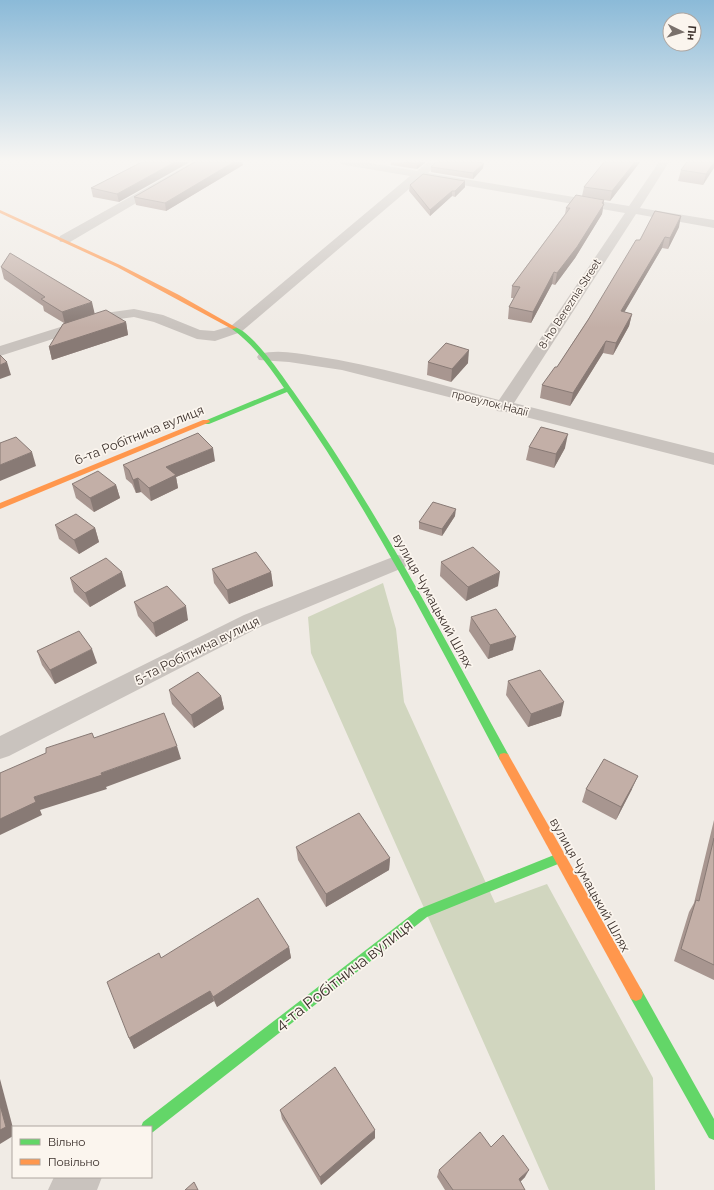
<svg xmlns="http://www.w3.org/2000/svg" width="714" height="1190" font-family="Raleway,sans-serif">
  <style>
    .green { fill: #d1d6bf }
    .lines { fill: none; stroke-linecap: round; stroke-linejoin: round }
    .street { fill: #c9c3be; fill-rule: evenodd }
    .fast { fill: #63d668; fill-rule: evenodd }
    .slow { fill: #ff974d; fill-rule: evenodd }
    .wall { fill: #a89690 }
    .shaded-wall { fill: #887a75 }
    .building { fill: #c3afa7; stroke: #887a75 }
    .labels { text-anchor: middle; dominant-baseline: central; stroke-width: 3.5; stroke-linejoin: round; paint-order: stroke }
    .far-street-label { font-size: 11px; fill: #3b302b; stroke: #fbf5ee }
    .street-label { font-size: 13px; fill: #3b302b; stroke: #fbf5ee }
    .near-street-label { font-size: 16px; fill: #3b302b; stroke: #fbf5ee }
  </style>
  <rect width="100%" height="100%" fill="#f0ebe5"/>
  <polygon class="green" points="383,583 396,629 404,702 495,903 547,884 653,1078 655,1190 549,1190 311,653 308,617"/>
  <g class="lines">
    <g class="street">
      <polygon points="193,162 206,162 70,242 60,242 59,239 60,236"/>
      <path d="M340,162H364L417,171L428,162H439L428,173L629,206L659,162H669L640,208L714,220V228L636,214L514,403L714,453V465L506,412L497,411L496,409L342,370L289,362L259,360L257,357L259,354C277,349 297,353 314,356C377,365 438,384 499,400L625,213L422,178L241,332L215,341L197,339L154,322L134,317L112,320L0,356V346L105,313L134,309L163,315L200,330L214,331L231,326L410,176L345,165L341,164Z"/>
      <polygon points="398,555 405,557 409,562 405,567 260,627 9,756 0,759 0,736 244,615"/>
      <polygon points="54,1177 102,1177 97,1190 48,1190"/>
    </g>
    <g class="fast">
      <path d="M232,327C248,325 284,378 293,391C375,506 440,630 508,754L509,757L508,760L504,761L500,760C434,635 369,508 287,392L209,424H203L202,422L284,388C269,366 254,345 232,329Z"/>
      <polygon points="559,853 563,854 565,858 563,862 427,917 153,1132 151,1133 151,1127 141,1127 143,1122 419,909"/>
      <polygon points="636,987 641,989 714,1119 714,1140 709,1138 631,999 629,994 631,989"/>
    </g>
    <g class="slow">
      <polygon points="0,210 120,265 179,295 237,328 232,329 117,267 0,213"/>
      <polygon points="203,420 209,420 210,422 0,509 0,503"/>
      <polygon points="504,753 508,754 641,989 643,994 641,999 636,1001 631,999 500,760 499,757 500,754"/>
    </g>
  </g>
  <g class="wall">
    <polygon points="142,162 119,202 93,197 91,188"/>
    <polygon points="195,162 242,162 243,165 166,211 136,205 134,197"/>
    <polygon points="391,162 426,162 417,169 391,165"/>
    <polygon points="604,162 640,162 610,201 604,200 602,214 575,258 555,285 552,284 531,323 508,319 509,307 514,298 511,298 512,286 565,214 566,208 582,196 584,187"/>
    <polygon points="714,162 703,185 678,181 681,170"/>
    <polygon points="431,167 483,168 473,179 431,172"/>
    <polygon points="465,181 465,187 455,197 452,196 430,216 409,191 410,185"/>
    <polygon points="679,227 668,249 662,248 624,312 632,314 629,326 613,355 603,353 570,406 540,398 542,385 557,367 640,240"/>
    <polygon points="1,267 95,314 126,322 128,335 52,360 49,347 64,323 44,311 43,306 4,279"/>
    <polygon points="428,362 468,363 451,382 427,375"/>
    <polygon points="529,447 565,448 554,468 526,460"/>
    <polygon points="215,461 176,477 178,488 151,501 141,492 136,493 132,484 126,479 123,465"/>
    <polygon points="72,484 116,485 120,498 94,512 76,498"/>
    <polygon points="455,516 442,536 419,529 419,522"/>
    <polygon points="55,525 95,528 99,542 79,554 59,539"/>
    <polygon points="441,562 498,586 466,601 440,576"/>
    <polygon points="212,569 271,572 273,586 229,604 214,583"/>
    <polygon points="70,578 126,586 90,607 74,592"/>
    <polygon points="134,602 188,620 156,637 138,616"/>
    <polygon points="471,617 513,650 488,659 469,631"/>
    <polygon points="37,651 97,663 55,684 42,665"/>
    <polygon points="508,681 561,716 528,727 506,695"/>
    <polygon points="169,690 221,696 224,709 194,728 172,704"/>
    <polygon points="586,789 632,789 616,820 582,802"/>
    <polygon points="714,820 714,980 674,961 689,912 694,903"/>
    <polygon points="296,847 390,858 389,870 326,907 298,860"/>
    <polygon points="289,947 291,958 217,1007 214,1001 134,1049 129,1038 161,958"/>
    <polygon points="280,1110 375,1138 321,1185 282,1119"/>
    <polygon points="491,1147 525,1177 520,1182 525,1190 445,1190 437,1177 439,1170"/>
  </g>
  <g class="shaded-wall">
    <polygon points="175,162 190,162 119,202 117,194"/>
    <polygon points="234,162 242,162 243,165 166,211 165,203"/>
    <polygon points="420,162 426,162 417,169 417,164"/>
    <polygon points="635,162 640,162 610,201 612,191"/>
    <polygon points="714,162 714,168 703,185 706,174"/>
    <polygon points="484,163 483,168 473,179 473,173"/>
    <polygon points="465,181 465,187 455,197 455,191"/>
    <polygon points="452,191 452,196 430,216 430,210"/>
    <polygon points="604,200 602,214 575,258 555,285 557,273"/>
    <polygon points="681,216 679,227 668,249 670,238"/>
    <polygon points="665,237 662,248 618,323 621,311"/>
    <polygon points="554,272 552,284 531,323 533,312"/>
    <polygon points="92,302 95,315 65,324 62,312"/>
    <polygon points="632,314 629,326 613,355 616,343"/>
    <polygon points="126,322 128,335 52,360 49,347"/>
    <polygon points="606,341 603,353 570,406 573,393"/>
    <polygon points="469,350 468,363 451,382 452,369"/>
    <polygon points="7,362 11,375 0,379 0,365"/>
    <polygon points="568,434 565,448 554,468 556,454"/>
    <polygon points="213,448 215,461 176,477 178,488 151,501 149,488 166,467"/>
    <polygon points="32,452 36,466 0,481 0,465"/>
    <polygon points="138,478 141,492 136,493 133,480"/>
    <polygon points="116,485 120,498 94,512 90,498"/>
    <polygon points="456,509 455,516 442,536 442,529"/>
    <polygon points="95,528 99,542 79,554 74,540"/>
    <polygon points="122,572 126,586 90,607 85,593"/>
    <polygon points="271,572 273,586 229,604 227,590"/>
    <polygon points="500,572 498,586 466,601 468,587"/>
    <polygon points="186,606 188,620 156,637 153,623"/>
    <polygon points="516,637 513,650 488,659 490,645"/>
    <polygon points="92,649 97,663 55,684 50,670"/>
    <polygon points="221,696 224,709 194,728 191,715"/>
    <polygon points="564,702 561,716 528,727 531,714"/>
    <polygon points="177,746 181,759 106,787 107,789 40,810 42,815 0,835 0,819 34,797"/>
    <polygon points="638,776 632,789 616,820 621,807"/>
    <polygon points="390,858 389,870 326,907 326,894"/>
    <polygon points="289,947 291,958 217,1007 213,997"/>
    <polygon points="210,991 214,1001 134,1049 129,1038"/>
    <polygon points="0,1079 13,1128 13,1136 0,1144"/>
    <polygon points="375,1130 375,1138 321,1185 320,1177"/>
    <polygon points="529,1170 525,1177 515,1187 519,1179"/>
  </g>
  <g class="building">
    <polygon points="142,162 175,162 117,194 91,188"/>
    <polygon points="195,162 234,162 165,203 134,197"/>
    <polygon points="404,162 420,162 417,164"/>
    <polygon points="436,162 476,162 484,163 473,173 431,167"/>
    <polygon points="604,162 635,162 612,191 584,187"/>
    <polygon points="687,162 714,162 706,174 681,170"/>
    <polygon points="423,174 465,181 455,191 452,191 430,210 410,185"/>
    <polygon points="576,195 604,200 602,203 604,204 577,247 557,273 554,272 533,312 509,307 520,287 512,286 570,208 566,208"/>
    <polygon points="655,211 681,216 670,238 665,237 621,311 632,314 616,343 606,341 573,393 542,385 555,367 557,367 588,320 636,240 640,240"/>
    <polygon points="10,253 92,302 62,312 41,299 45,297 1,267"/>
    <polygon points="106,310 126,322 49,347 63,324"/>
    <polygon points="446,343 469,350 452,369 428,362"/>
    <polygon points="0,355 7,362 0,365"/>
    <polygon points="541,427 568,434 556,454 529,447"/>
    <polygon points="198,433 213,448 166,467 176,475 149,488 138,478 133,480 129,470 123,465"/>
    <polygon points="16,437 32,452 0,465 0,443"/>
    <polygon points="98,471 116,485 90,498 72,484"/>
    <polygon points="433,502 456,509 442,529 419,522"/>
    <polygon points="76,514 95,528 74,540 55,525"/>
    <polygon points="473,547 500,572 468,587 441,562"/>
    <polygon points="256,552 271,572 227,590 212,569"/>
    <polygon points="106,558 122,572 85,593 70,578"/>
    <polygon points="167,586 186,606 153,623 134,602"/>
    <polygon points="496,609 516,637 490,645 471,617"/>
    <polygon points="79,631 92,649 50,670 37,651"/>
    <polygon points="540,670 564,702 531,714 508,681"/>
    <polygon points="198,672 221,696 191,715 169,690"/>
    <polygon points="164,713 177,746 101,773 102,775 34,797 36,802 0,819 0,773 46,753 46,748 92,733 94,738"/>
    <polygon points="604,759 638,776 621,807 586,789"/>
    <polygon points="359,813 390,858 326,894 296,847"/>
    <polygon points="714,838 714,965 681,949 696,900 699,901"/>
    <polygon points="258,898 289,947 213,997 210,991 129,1038 107,982 159,953 161,958"/>
    <polygon points="335,1067 375,1130 320,1177 280,1110"/>
    <polygon points="0,1105 6,1127 0,1130"/>
    <polygon points="480,1132 491,1147 503,1135 529,1170 519,1179 525,1190 453,1190 439,1170"/>
    <polygon points="194,1182 198,1190 185,1190"/>
  </g>
  <linearGradient id="sky" x2="0" y2="1"><stop stop-color="#8bbad8"/><stop offset="0.49" stop-color="#f8f6f3"/><stop offset="1" stop-color="#f8f6f3" stop-opacity="0"/></linearGradient>
  <rect width="714" height="328" fill="url(#sky)"/>
  <g class="labels">
    <g class="far-street-label">
      <text transform="translate(570 304) rotate(-57)">8-ho Bereznia Street</text>
      <text transform="translate(490 403) rotate(14)">провулок Надії</text>
    </g>
    <g class="street-label">
      <text transform="translate(139 435) rotate(-22)">6-та Робітнича вулиця</text>
      <text transform="translate(433 601) rotate(61)">вулиця Чумацький Шлях</text>
      <text transform="translate(197 650) rotate(-26)">5-та Робітнича вулиця</text>
      <text transform="translate(590 885) rotate(61)">вулиця Чумацький Шлях</text>
    </g>
    <g class="near-street-label">
      <text transform="translate(344 975) rotate(-38)">4-та Робітнича вулиця</text>
    </g>
  </g>
  <rect x="12" y="1126" width="140" height="52" fill="#fbf5ee" stroke="#aea6a0"/>
  <rect x="20" y="1139" width="20" height="6" fill="#63d668" stroke="#aea6a0"/>
  <text x="48" y="1146" font-size="12" fill="#3b302b">Вільно</text>
  <rect x="20" y="1159" width="20" height="6" fill="#ff974d" stroke="#aea6a0"/>
  <text x="48" y="1166" font-size="12" fill="#3b302b">Повільно</text>
  <g transform="translate(682 32) rotate(95)"><circle r="19" fill="#fbf5ee" stroke="#aea6a0"/>
  <path d="M0-3L7 15L0 10L-7 15Z" fill="#7a716c"/>
  <text y="-6" font-size="11" font-weight="bold" text-anchor="middle" fill="#3b302b">Пн</text>
  </g>
</svg>
